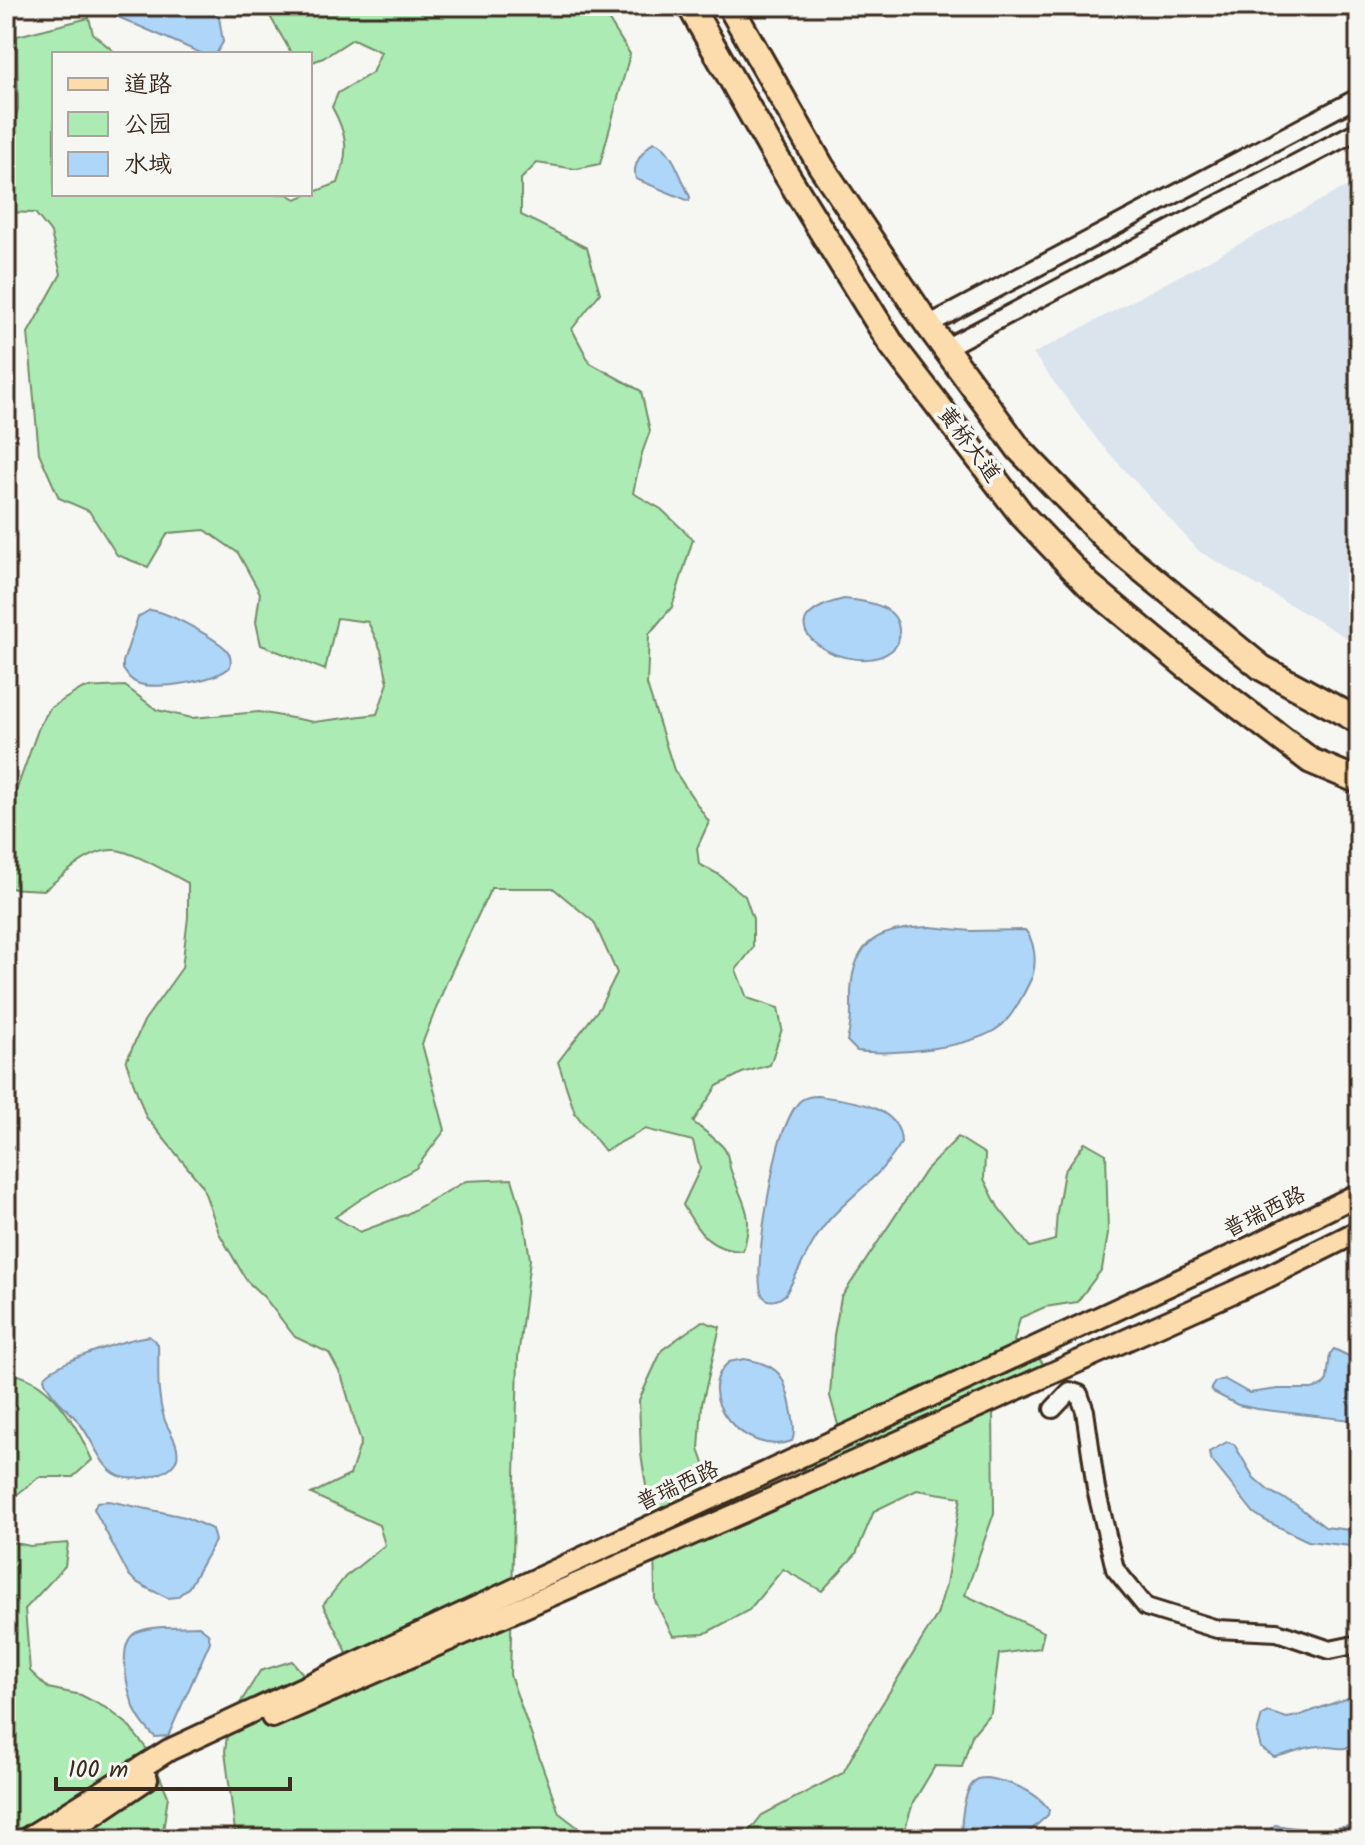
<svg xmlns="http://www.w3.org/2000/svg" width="1365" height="1845" font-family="Kalam,'LXGW WenKai TC',sans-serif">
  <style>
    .built { fill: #dbe3ed }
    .green { fill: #acecb4; stroke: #748b69; stroke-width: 2 }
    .water { fill: #aed6f8; stroke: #8091a1; stroke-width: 2 }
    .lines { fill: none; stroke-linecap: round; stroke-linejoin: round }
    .minor-casing { stroke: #3b2a1e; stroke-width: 22 }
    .major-casing { stroke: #3b2a1e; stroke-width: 26 }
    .highway-casing { stroke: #3b2a1e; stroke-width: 30 }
    .minor { stroke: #f6f6f2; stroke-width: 16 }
    .major { stroke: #fcdcac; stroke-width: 20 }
    .highway { stroke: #fcdcac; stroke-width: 24 }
    .labels { text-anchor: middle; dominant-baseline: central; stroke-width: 7; stroke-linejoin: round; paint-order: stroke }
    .street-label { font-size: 22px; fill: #3b2a1e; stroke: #f6f6f2 }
  </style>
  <rect width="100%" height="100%" fill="#f6f6f2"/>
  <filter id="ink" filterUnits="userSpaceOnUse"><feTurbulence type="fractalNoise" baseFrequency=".0125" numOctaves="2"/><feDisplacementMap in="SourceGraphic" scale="16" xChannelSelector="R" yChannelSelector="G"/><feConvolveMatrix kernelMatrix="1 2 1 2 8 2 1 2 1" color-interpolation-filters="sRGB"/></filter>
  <g filter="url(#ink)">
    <polygon class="built" points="1359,180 1359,645 1199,551 1099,442 1033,354"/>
    <g class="green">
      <path d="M264,6H600L630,54L600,164L576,169L537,163L521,179V215L587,248L600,293L572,329L590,363L641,391L650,431L641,456L633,493L661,509L693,539L672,607L649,634L647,685L674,770L709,822L697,848L699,864L718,874L745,896L753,919V948L736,970L747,998L778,1008L782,1029L770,1065L742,1073L717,1086L693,1122C703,1130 715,1138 723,1147C729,1153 728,1163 731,1171C743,1205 755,1212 743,1251C708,1250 699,1232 683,1205L700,1169L693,1141L645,1129L605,1151L575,1113L558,1062L600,1007L617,973L594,922L553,888H491L447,981L422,1044L445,1130L416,1168L361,1199L335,1217L360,1232L405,1215L466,1181L512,1179L523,1215L530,1259L518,1358L510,1675L559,1813L593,1839H236L225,1751L229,1721L260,1671L292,1661L315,1688L350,1680L346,1650L323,1605L345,1577L385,1545L379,1525L311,1494L350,1475L361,1442L342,1377L329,1353L295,1337L264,1297L247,1281L219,1233L202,1185L146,1117L126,1062L144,1021L182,968L188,917V883C172,875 131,850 114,850C89,849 63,876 44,890L7,888L6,819L39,727L50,708L83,688L125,686L157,710L192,718L259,712L314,722L377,714L388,683L381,650L368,622L337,618L325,670L261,645L256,622L260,593L238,553L205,530L168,533L148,567L117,555L89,511L59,498L39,453L28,333L61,274L51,233L35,213L6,212V149L18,109L17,36L89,18L93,34L117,54H54V194H287L296,199L338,183C349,152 348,136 332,107L338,93L372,73L381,52L353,39L323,58L310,63V54H292Z"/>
      <path d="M958,1137L985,1154L984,1179L998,1207L1030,1247L1055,1240L1057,1212L1064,1172L1085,1142L1106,1154L1108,1234L1102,1269L1077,1302L1045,1307L1020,1318L1014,1341L1036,1355L1051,1373L1032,1396L993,1410L994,1513L965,1595L1044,1632L1040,1648L999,1654L991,1712L972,1735L962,1767L935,1766L913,1803L904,1832L891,1839H743L762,1815L843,1773L866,1730L937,1615L946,1584L961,1497L917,1490L874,1511L856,1554L822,1591L783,1569L749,1610L704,1634L673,1636L655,1601L654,1537L641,1454L639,1400L662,1350L702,1321L720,1327L702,1404L699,1449L714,1492C722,1495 735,1503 744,1502C782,1497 815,1459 840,1432L830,1396L834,1335L841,1298L925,1171Z"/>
      <path d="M6,1373C50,1376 76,1424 92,1460L73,1477H39L15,1496L6,1518Z"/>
      <polygon points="6,1541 30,1546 68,1543 65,1566 25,1609 30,1671 48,1688 81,1695 108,1709 126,1723 150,1753 168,1796 162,1839 6,1839"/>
    </g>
    <g class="water">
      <polygon points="93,6 210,6 219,17 223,42 216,54 203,54"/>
      <path d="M653,142C671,144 682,181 690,197L689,201L636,179C631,164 643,152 653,142Z"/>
      <path d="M844,599C866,601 901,605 899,634C899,641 898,645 892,650C873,666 835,659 817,644C785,619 822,604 844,599Z"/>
      <path d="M150,610C167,611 213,637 226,649C231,655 232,660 230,667C217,681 154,691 137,683C130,680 127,675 123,669V662L138,617Z"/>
      <path d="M930,927L971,931L1025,930C1035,941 1037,963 1032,977C1025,992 1015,1013 1002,1025C975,1048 891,1056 857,1051L847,1041C852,1024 851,1009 851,992C853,938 883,928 930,927Z"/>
      <path d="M818,1096C847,1100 901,1104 901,1143C882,1176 853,1193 829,1220C810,1242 800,1270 785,1295C779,1300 769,1304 763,1296C751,1280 773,1162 780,1140C785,1128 790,1111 800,1101C805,1097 812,1096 818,1096Z"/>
      <path d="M149,1336L158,1344C159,1370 156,1392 164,1418C168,1431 180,1443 177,1458C174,1468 163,1473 153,1476C101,1489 103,1452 78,1421C67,1408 48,1394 44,1378C53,1362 128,1339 149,1336Z"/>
      <polygon points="1334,1349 1359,1361 1359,1421 1257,1409 1238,1405 1213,1392 1211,1388 1215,1382 1224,1379 1249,1393 1278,1389 1312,1389 1322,1386 1327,1380 1330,1354"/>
      <path d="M744,1359C755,1361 770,1364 779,1374C787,1383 798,1430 792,1441C746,1458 690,1395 729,1362Z"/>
      <polygon points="1227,1442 1234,1444 1254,1478 1269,1491 1295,1504 1325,1527 1358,1531 1359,1547 1308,1541 1266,1521 1254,1513 1210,1458 1209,1452"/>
      <polygon points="109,1501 185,1517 212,1529 215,1541 189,1587 177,1597 168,1598 149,1589 136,1582 128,1574 94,1509 97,1502"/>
      <path d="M199,1626L208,1633L210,1642L168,1736L155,1737C147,1729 141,1722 136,1712C128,1694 115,1642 137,1632C154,1625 180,1627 199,1626Z"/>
      <path d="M1353,1696H1359V1740C1344,1756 1330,1743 1311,1747C1298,1749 1287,1755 1274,1757L1261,1748L1257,1733L1262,1715L1268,1712L1287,1718L1298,1716Z"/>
      <path d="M987,1778C1010,1782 1036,1790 1049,1810L1048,1815L1021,1839H963C959,1827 964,1791 974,1782C978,1778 981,1778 987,1778Z"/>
      <polygon points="1275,1825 1314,1831 1359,1825 1359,1839 1268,1839 1269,1831"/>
    </g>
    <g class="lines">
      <defs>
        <g id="minor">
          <polyline points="928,325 1359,97"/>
          <polyline points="945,348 1359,130"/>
          <polyline points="1053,1409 1070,1391 1079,1394 1085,1411 1096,1489 1115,1569 1146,1607 1217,1629 1277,1632 1330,1650 1359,1644"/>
        </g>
        <g id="major">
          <polyline points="272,1717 742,1512 1267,1277 1359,1231"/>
          <polyline points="26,1839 169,1750 1253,1246 1359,1194"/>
          <polyline points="58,1839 147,1779"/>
        </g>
        <g id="highway">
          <polyline points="690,6 777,159 892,345 1022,515 1089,585 1185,665 1311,761 1359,781"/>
          <polyline points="730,6 821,166 928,325 1019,449 1112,545 1262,668 1359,721"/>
        </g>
      </defs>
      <use href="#minor" class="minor-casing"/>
      <use href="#major" class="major-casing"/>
      <use href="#highway" class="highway-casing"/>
      <use href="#minor" class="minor"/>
      <use href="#major" class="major"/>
      <use href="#highway" class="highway"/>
    </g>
  </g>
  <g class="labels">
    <g class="street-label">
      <text transform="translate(968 445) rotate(53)">黄桥大道</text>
      <text transform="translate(1265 1213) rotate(-26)">普瑞西路</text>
      <text transform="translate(678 1487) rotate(-25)">普瑞西路</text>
    </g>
  </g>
  <rect width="1365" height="1845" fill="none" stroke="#f6f6f2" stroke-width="32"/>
  <rect x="16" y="16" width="1333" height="1813" fill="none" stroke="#3b2a1e" stroke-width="3" filter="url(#ink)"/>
  <rect x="52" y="52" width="260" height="144" fill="#f6f6f2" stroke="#aba49d" stroke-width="2"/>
  <rect x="68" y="78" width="40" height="12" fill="#fcdcac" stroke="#aba49d" stroke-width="2"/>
  <text x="124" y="92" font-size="24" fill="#3b2a1e">道路</text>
  <rect x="68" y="112" width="40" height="24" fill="#acecb4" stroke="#aba49d" stroke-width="2"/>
  <text x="124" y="132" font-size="24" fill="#3b2a1e">公园</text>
  <rect x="68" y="152" width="40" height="24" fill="#aed6f8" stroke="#aba49d" stroke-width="2"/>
  <text x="124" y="172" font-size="24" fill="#3b2a1e">水域</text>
  <path d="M56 1777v12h234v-12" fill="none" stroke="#3b2a1e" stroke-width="4"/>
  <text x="68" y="1777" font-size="24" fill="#3b2a1e" stroke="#f6f6f2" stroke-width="6" paint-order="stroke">100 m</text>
</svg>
